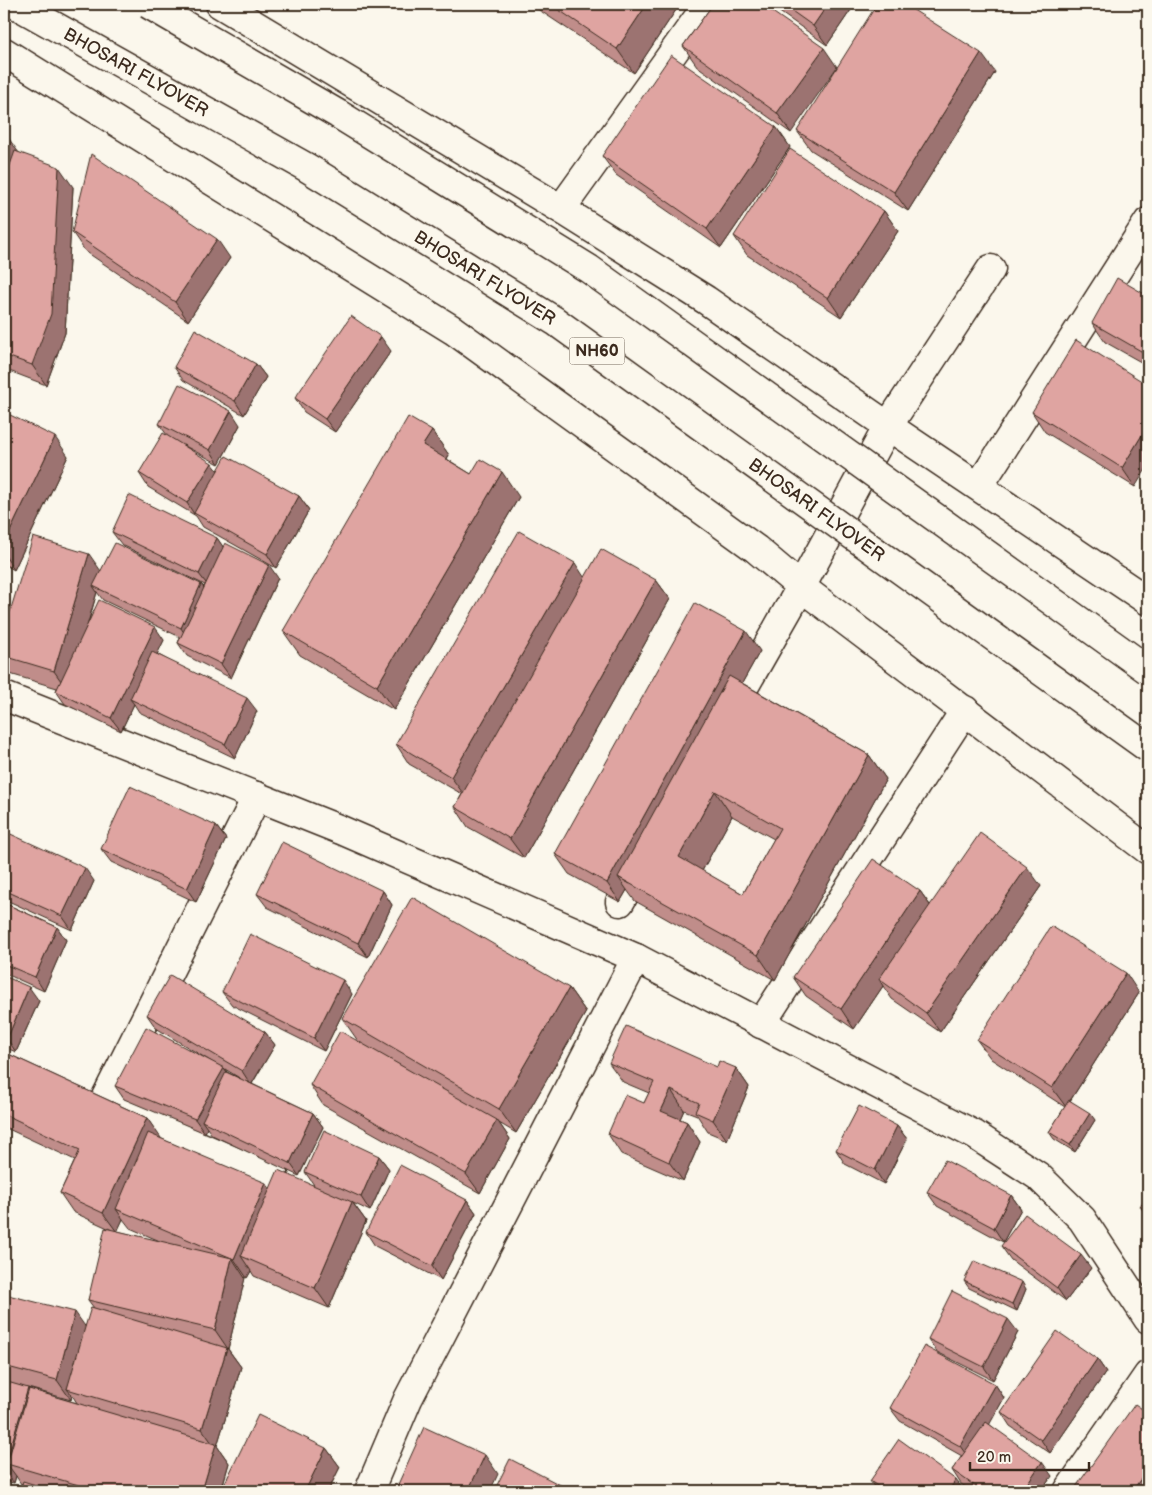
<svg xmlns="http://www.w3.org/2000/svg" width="1152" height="1495" font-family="'Balsamiq Sans',sans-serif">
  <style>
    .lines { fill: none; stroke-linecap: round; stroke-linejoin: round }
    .minor-casing { stroke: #3b2a1e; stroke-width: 31 }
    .major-casing { stroke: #3b2a1e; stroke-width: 31 }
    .minor { stroke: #fbf7ec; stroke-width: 28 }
    .major { stroke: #fbf7ec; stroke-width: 28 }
    .highway-bridge-casing { stroke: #3b2a1e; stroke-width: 31; stroke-linecap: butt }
    .highway-bridge { stroke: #fbf7ec; stroke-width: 28 }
    .wall { fill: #c08d8a; stroke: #3b2a1e; fill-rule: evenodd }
    .shaded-wall { fill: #9c7371; stroke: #3b2a1e }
    .building { fill: #dfa4a1; stroke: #3b2a1e; fill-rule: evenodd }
    .labels { text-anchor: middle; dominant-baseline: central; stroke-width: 4; stroke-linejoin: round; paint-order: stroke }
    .shield { fill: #fbf7ec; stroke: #75685c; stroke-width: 1 }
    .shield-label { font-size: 16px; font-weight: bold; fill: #3b2a1e }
    .street-label { font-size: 18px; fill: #3b2a1e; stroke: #fbf7ec }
  </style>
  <rect width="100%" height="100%" fill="#fbf7ec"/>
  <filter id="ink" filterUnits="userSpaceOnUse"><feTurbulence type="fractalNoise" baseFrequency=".02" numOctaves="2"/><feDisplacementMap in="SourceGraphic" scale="10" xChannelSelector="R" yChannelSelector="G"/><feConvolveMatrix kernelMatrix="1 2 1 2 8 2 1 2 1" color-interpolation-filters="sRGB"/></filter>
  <g filter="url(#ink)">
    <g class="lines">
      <defs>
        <g id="minor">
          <polyline points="561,209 708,4"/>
          <polyline points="979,486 1148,222"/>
          <polyline points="4,696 341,830 636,958 975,1135 1038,1176 1082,1219 1148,1319"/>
          <polyline points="727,717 801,587 888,426 991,269"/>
          <polyline points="620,902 645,858"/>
          <polyline points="761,1024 965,710"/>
          <polyline points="103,1103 257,796"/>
          <polyline points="117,1110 275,1179"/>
          <polyline points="369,1491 408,1399 636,958"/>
          <polyline points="1068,1491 1148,1375"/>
        </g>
        <g id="major">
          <polyline points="220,4 561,209 706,300 888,426 1148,601"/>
          <polyline points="4,52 453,330 756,549 801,587 1148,850"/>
        </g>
      </defs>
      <use href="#minor" class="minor-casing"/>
      <use href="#major" class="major-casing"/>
      <use href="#minor" class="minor"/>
      <use href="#major" class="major"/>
      <defs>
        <g id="highway-bridge">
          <path id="s1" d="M15,4L306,167L555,321L1148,748"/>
          <polyline points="148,4 338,114 589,269 1148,670"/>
        </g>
      </defs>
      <use href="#highway-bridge" class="highway-bridge-casing"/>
      <use href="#highway-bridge" class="highway-bridge"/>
    </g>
    <g class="wall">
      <polygon points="530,4 680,4 634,73"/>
      <polygon points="713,4 791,133 697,66 683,46"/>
      <polygon points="768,4 855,4 827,45"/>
      <polygon points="995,72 908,211 811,150 797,131"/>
      <polygon points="776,127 790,147 721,248 616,175 602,156"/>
      <polygon points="4,135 18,152 73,187 65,333 46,385 4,369"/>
      <polygon points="884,211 898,231 841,317 747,255 734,236"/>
      <polygon points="1148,220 1148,243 1141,233"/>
      <polygon points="72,232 230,258 188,321 85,251"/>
      <polygon points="1148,296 1148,366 1105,342 1092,323"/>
      <polygon points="391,351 335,432 304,412 295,398"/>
      <polygon points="256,364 266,377 244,415 183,380 174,367"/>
      <polygon points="1148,385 1135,487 1045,432 1032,412"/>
      <polygon points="4,412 68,456 14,570 4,564"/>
      <polygon points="159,424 240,425 219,464 183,445 218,470 299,496 309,510 276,568 203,527 196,516 148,487 139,473 167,435"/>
      <polygon points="432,431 449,455 447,459 471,474 519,497 394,710 300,655 283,631"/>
      <polygon points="112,532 217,538 223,547 278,578 231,678 187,656 178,643 180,637 103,600 97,592 88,624 164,640 157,654 257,711 235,758 139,712 134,704 121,731 65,704 56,691 57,688 10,674 4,664 4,609 9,616 101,571 201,584 204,587 205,585 122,545"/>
      <polygon points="585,578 656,580 670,599 524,858 468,827 455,807 462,794 409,764 396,744"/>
      <path d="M760,651L742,683L869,755L886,779L775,980L635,901L627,890L620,902L569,874L555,854ZM732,816L774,839L743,894L702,871Z"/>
      <polygon points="216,826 226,839 196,902 111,862 101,849"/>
      <polygon points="4,831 94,881 72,930 4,899"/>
      <polygon points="1041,886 940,1032 892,999 883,986 854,1029 806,996 793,977 920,891 930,905"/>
      <polygon points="383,891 392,905 368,957 267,907 257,894"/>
      <polygon points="4,903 57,927 66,940 44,991 4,973"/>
      <polygon points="4,976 39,1001 16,1052 4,1047"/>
      <polygon points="569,988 586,1012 516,1133 499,1123 510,1139 480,1193 323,1105 310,1085 358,1041 342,1018"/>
      <polygon points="222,992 352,994 324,1051 232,1005"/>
      <polygon points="1139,993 1070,1101 1095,1120 1075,1152 1054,1139 1049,1132 1065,1107 991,1059 977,1040"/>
      <path d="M147,1015L265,1032L275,1045L252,1084L313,1113L323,1127L299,1176L212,1135L207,1128L205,1133L124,1099L115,1086L212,1062L156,1028ZM225,1069L241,1079L227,1072Z"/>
      <path d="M4,1052L147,1118L160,1138L270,1189L314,1185L305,1172L379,1156L389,1169L370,1211L353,1203L366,1221L329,1308L254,1276L251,1271L247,1278L245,1277L228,1349L241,1367L217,1446L229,1463L221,1491L326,1448L340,1467L328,1491H20L22,1484H21L16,1476L14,1483L4,1481V1294L85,1327L94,1308L88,1300L112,1230L73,1212L60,1193L75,1160L4,1127ZM123,1219L130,1228L162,1242L117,1231ZM28,1388L71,1400L72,1395L77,1403L29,1389Z"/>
      <polygon points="609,1063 736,1068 749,1087 727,1140 708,1132 697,1115 684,1110 680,1119 687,1122 700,1142 683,1181 621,1154 608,1134 644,1103 649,1093 623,1082"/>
      <polygon points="897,1126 907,1139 884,1184 845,1164 836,1150"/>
      <polygon points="927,1192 1011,1195 1021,1209 1003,1242 937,1206"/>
      <polygon points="1148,1197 1148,1218 1140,1206"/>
      <polygon points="467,1200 476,1213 441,1280 375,1246 366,1232"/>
      <polygon points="1001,1246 1091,1268 1066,1301 1011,1260"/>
      <polygon points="964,1281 1026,1289 1017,1311 969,1288"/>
      <polygon points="1018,1332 993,1380 937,1352 928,1339"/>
      <polygon points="1097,1359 1106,1372 1050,1453 1010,1426 1001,1412"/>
      <polygon points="995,1384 1004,1398 989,1424 1052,1476 1041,1491 972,1491 961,1484 952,1470 962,1456 900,1421 890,1408"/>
      <polygon points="870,1481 964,1491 877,1491"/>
    </g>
    <g class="shaded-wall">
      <polygon points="647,4 680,4 634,73 617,49"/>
      <polygon points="828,4 855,4 827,45 813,26"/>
      <polygon points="824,48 837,67 791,133 777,113"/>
      <polygon points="981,53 995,72 908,211 894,192"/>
      <polygon points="776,127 790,147 721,248 707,229"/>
      <polygon points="7,136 21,156 4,196 4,144"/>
      <polygon points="59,167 73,187 65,333 46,385 32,365"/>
      <polygon points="884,211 898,231 841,317 828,298"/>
      <polygon points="217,239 230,258 188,321 175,302"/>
      <polygon points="381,337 391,351 335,432 325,419"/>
      <polygon points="256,364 266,377 244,415 235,401"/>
      <polygon points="231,411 240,425 219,464 210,450"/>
      <polygon points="1148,425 1148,466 1135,487 1122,468"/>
      <polygon points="432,431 449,455 440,470 423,445"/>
      <polygon points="55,437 68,456 14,570 4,554 4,544"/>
      <polygon points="212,463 222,476 194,514 187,503"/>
      <polygon points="502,472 519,497 394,710 377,686"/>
      <polygon points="299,496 309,510 276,568 267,554"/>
      <polygon points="217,538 226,551 209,587 199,574"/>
      <polygon points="89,554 103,574 93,586 97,592 68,691 54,671"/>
      <polygon points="575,563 588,583 465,796 451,777"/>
      <polygon points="269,565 278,578 231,678 221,664"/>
      <polygon points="656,580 670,599 524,858 510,839"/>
      <polygon points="201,584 211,598 190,642 181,628"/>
      <polygon points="4,609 12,620 4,634"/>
      <polygon points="155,627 164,640 135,701 130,699 134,704 121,731 111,718"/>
      <polygon points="746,631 760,651 630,884 618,877 627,890 620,902 607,883"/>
      <polygon points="247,698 257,711 235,758 225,744"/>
      <polygon points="869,755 886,779 775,980 758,955"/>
      <polygon points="715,791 732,816 696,882 679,857"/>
      <polygon points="216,826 226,839 196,902 187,889"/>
      <polygon points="1027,867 1041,886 940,1032 926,1013"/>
      <polygon points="85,868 94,881 72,930 62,916"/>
      <polygon points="383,891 392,905 368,957 358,943"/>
      <polygon points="920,891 934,911 879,979 883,986 854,1029 841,1009"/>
      <polygon points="57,927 66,940 44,991 35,977"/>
      <polygon points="1126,973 1139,993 1066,1107 1052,1088"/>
      <polygon points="343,980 352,994 324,1051 314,1038"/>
      <polygon points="29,987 39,1001 16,1052 7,1039"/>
      <polygon points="569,988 586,1012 516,1133 499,1109"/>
      <polygon points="265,1032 275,1045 251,1085 242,1071"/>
      <polygon points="224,1068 234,1081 202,1121 207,1128 205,1133 195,1119"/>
      <polygon points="736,1068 749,1087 727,1140 713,1120"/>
      <polygon points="671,1090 684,1110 675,1130 661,1111"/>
      <polygon points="313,1113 323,1127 299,1176 290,1163"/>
      <polygon points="1090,1113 1095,1120 1075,1152 1070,1145"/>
      <polygon points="147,1118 161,1138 126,1213 116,1209 123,1219 117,1232 103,1213"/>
      <polygon points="497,1120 510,1139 480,1193 466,1174"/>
      <polygon points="687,1122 700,1142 683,1181 669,1162"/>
      <polygon points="897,1126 907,1139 884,1184 875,1170"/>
      <polygon points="379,1156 389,1169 370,1211 361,1197"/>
      <polygon points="266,1183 280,1203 241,1256 251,1271 247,1278 234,1259"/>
      <polygon points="1011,1195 1021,1209 1003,1242 994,1228"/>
      <polygon points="467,1200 476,1213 441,1280 432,1266"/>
      <polygon points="352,1202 366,1221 329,1308 315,1288"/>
      <polygon points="1081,1255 1091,1268 1066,1301 1057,1288"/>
      <polygon points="232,1258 245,1278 228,1349 215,1330"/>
      <polygon points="1022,1282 1026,1289 1017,1311 1012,1304"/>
      <polygon points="75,1312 89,1332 67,1389 72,1395 71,1400 57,1380"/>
      <polygon points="1008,1319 1018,1332 993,1380 984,1367"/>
      <polygon points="227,1348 241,1367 217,1446 229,1463 221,1491 202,1491 215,1447 202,1429"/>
      <polygon points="1097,1359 1106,1372 1050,1453 1041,1440"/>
      <polygon points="995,1384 1004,1398 970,1460 960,1446"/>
      <polygon points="28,1388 38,1402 7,1464 16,1476 14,1483 4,1470"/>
      <polygon points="326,1448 340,1467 328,1491 305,1491"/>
      <polygon points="485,1455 498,1474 490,1491 468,1491"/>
      <polygon points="1042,1462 1052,1476 1041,1491 1022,1491"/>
      <polygon points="1148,1469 1148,1491 1132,1491"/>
      <polygon points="956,1480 964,1491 948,1491"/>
    </g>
    <g class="building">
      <polygon points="550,4 647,4 617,49"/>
      <polygon points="713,4 761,4 824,48 777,113 683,46"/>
      <polygon points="782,4 828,4 813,26"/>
      <polygon points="877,4 904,4 981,53 894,192 797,131"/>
      <polygon points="671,55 776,127 707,229 602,156"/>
      <polygon points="4,135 7,136 4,144"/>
      <polygon points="790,149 884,211 828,298 734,236"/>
      <polygon points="15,151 59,167 51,314 32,365 4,355 4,182"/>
      <polygon points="91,154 217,239 175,302 72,232"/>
      <polygon points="1148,220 1148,237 1141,233"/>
      <polygon points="1117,278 1148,296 1148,355 1092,323"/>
      <polygon points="351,316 381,337 325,419 295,398"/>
      <polygon points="195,329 256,364 235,401 174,367"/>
      <polygon points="1076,340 1148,385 1148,425 1122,468 1032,412"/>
      <polygon points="179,384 231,411 210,450 159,424"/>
      <polygon points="4,412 55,437 4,544"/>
      <polygon points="408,417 432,431 423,445 471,474 480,459 502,472 377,686 283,631"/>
      <polygon points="163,433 212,463 187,503 139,473"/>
      <polygon points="226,456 299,496 267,554 194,513"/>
      <polygon points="129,495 217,538 199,574 112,532"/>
      <polygon points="519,531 575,563 451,777 396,744"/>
      <polygon points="33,537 89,554 54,671 4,656 4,631"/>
      <polygon points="115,543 201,584 181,628 93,586"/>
      <polygon points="225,543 269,565 221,664 178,643"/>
      <polygon points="601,549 656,580 510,839 455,807"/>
      <polygon points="99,600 155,627 111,718 56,691"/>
      <polygon points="695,603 746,631 607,883 555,854"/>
      <polygon points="152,652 247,698 225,744 130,699"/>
      <path d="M729,676L869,755L758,955L618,877ZM715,791L780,828L743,894L679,857Z"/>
      <polygon points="130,786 216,826 187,889 101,849"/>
      <polygon points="4,831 85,868 62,916 4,890"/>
      <polygon points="980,833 1027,867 926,1013 879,979"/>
      <polygon points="282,842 383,891 358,943 257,894"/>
      <polygon points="873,859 920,891 841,1009 793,977"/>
      <polygon points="412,897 569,988 499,1109 342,1018"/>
      <polygon points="4,903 57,927 35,977 4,964"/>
      <polygon points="1051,926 1126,973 1052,1088 977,1040"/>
      <polygon points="250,934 343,980 314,1038 222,992"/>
      <polygon points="170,975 265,1032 242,1071 147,1015"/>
      <polygon points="4,976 29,987 7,1039 4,1038"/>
      <polygon points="626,1026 717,1067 719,1061 736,1068 713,1120 695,1112 699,1103 671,1090 661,1111 687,1122 669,1162 608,1134 625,1095 644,1103 654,1082 609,1063"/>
      <polygon points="146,1027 224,1068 195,1119 115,1086"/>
      <polygon points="340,1031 497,1120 466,1174 310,1085"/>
      <polygon points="4,1052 147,1118 103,1213 60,1193 80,1150 4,1114"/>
      <polygon points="226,1072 313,1113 290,1163 202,1121"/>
      <polygon points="1069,1100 1090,1113 1070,1145 1049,1132"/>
      <polygon points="859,1106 897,1126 875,1170 836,1150"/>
      <polygon points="324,1130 379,1156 361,1197 305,1172"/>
      <polygon points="148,1133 266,1183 234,1259 116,1209"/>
      <polygon points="945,1160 1011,1195 994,1228 927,1192"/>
      <polygon points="400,1165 467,1200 432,1266 366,1232"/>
      <polygon points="278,1170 352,1202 315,1288 241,1256"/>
      <polygon points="1148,1197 1148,1213 1140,1206"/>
      <polygon points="1025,1214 1081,1255 1057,1288 1001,1246"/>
      <polygon points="105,1228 232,1258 215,1330 88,1300"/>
      <polygon points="974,1261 1022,1282 1012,1304 964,1281"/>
      <polygon points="952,1291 1008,1319 984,1367 928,1339"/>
      <polygon points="4,1294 75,1312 57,1380 4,1366"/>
      <polygon points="91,1307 227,1348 202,1429 67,1389"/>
      <polygon points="1057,1331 1097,1359 1041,1440 1001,1412"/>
      <polygon points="924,1346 995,1384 960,1446 890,1408"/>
      <polygon points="4,1381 28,1388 4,1470"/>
      <polygon points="29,1389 216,1444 202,1491 99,1491 7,1464"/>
      <polygon points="1135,1404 1148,1413 1148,1469 1132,1491 1073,1491"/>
      <polygon points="258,1415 326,1448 305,1491 221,1491"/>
      <polygon points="986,1422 1042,1462 1022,1491 982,1491 952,1470"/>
      <polygon points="424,1427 485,1455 468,1491 395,1491"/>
      <polygon points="899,1439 956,1480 948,1491 885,1491 870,1481"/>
      <polygon points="510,1459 570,1490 569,1491 494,1491"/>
      <polygon points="23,1481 55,1491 20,1491"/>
    </g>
  </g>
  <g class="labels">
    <rect class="shield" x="569.5" y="337.5" width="55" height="27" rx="4"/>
    <g class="shield-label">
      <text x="597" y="351">NH60</text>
    </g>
    <g class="street-label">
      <text stroke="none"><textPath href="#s1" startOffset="139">BHOSARI FLYOVER</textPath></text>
      <text stroke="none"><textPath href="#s1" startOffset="544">BHOSARI FLYOVER</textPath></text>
      <text stroke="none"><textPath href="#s1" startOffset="949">BHOSARI FLYOVER</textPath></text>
    </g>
  </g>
  <rect width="1152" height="1495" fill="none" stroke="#fbf7ec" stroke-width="20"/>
  <rect x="10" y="10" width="1132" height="1475" fill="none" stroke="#3b2a1e" stroke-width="2" filter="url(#ink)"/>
  <path d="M970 1462v8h119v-8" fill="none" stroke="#3b2a1e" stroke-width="2.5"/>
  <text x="977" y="1462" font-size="15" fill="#3b2a1e" stroke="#fbf7ec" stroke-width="4" paint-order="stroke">20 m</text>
</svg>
